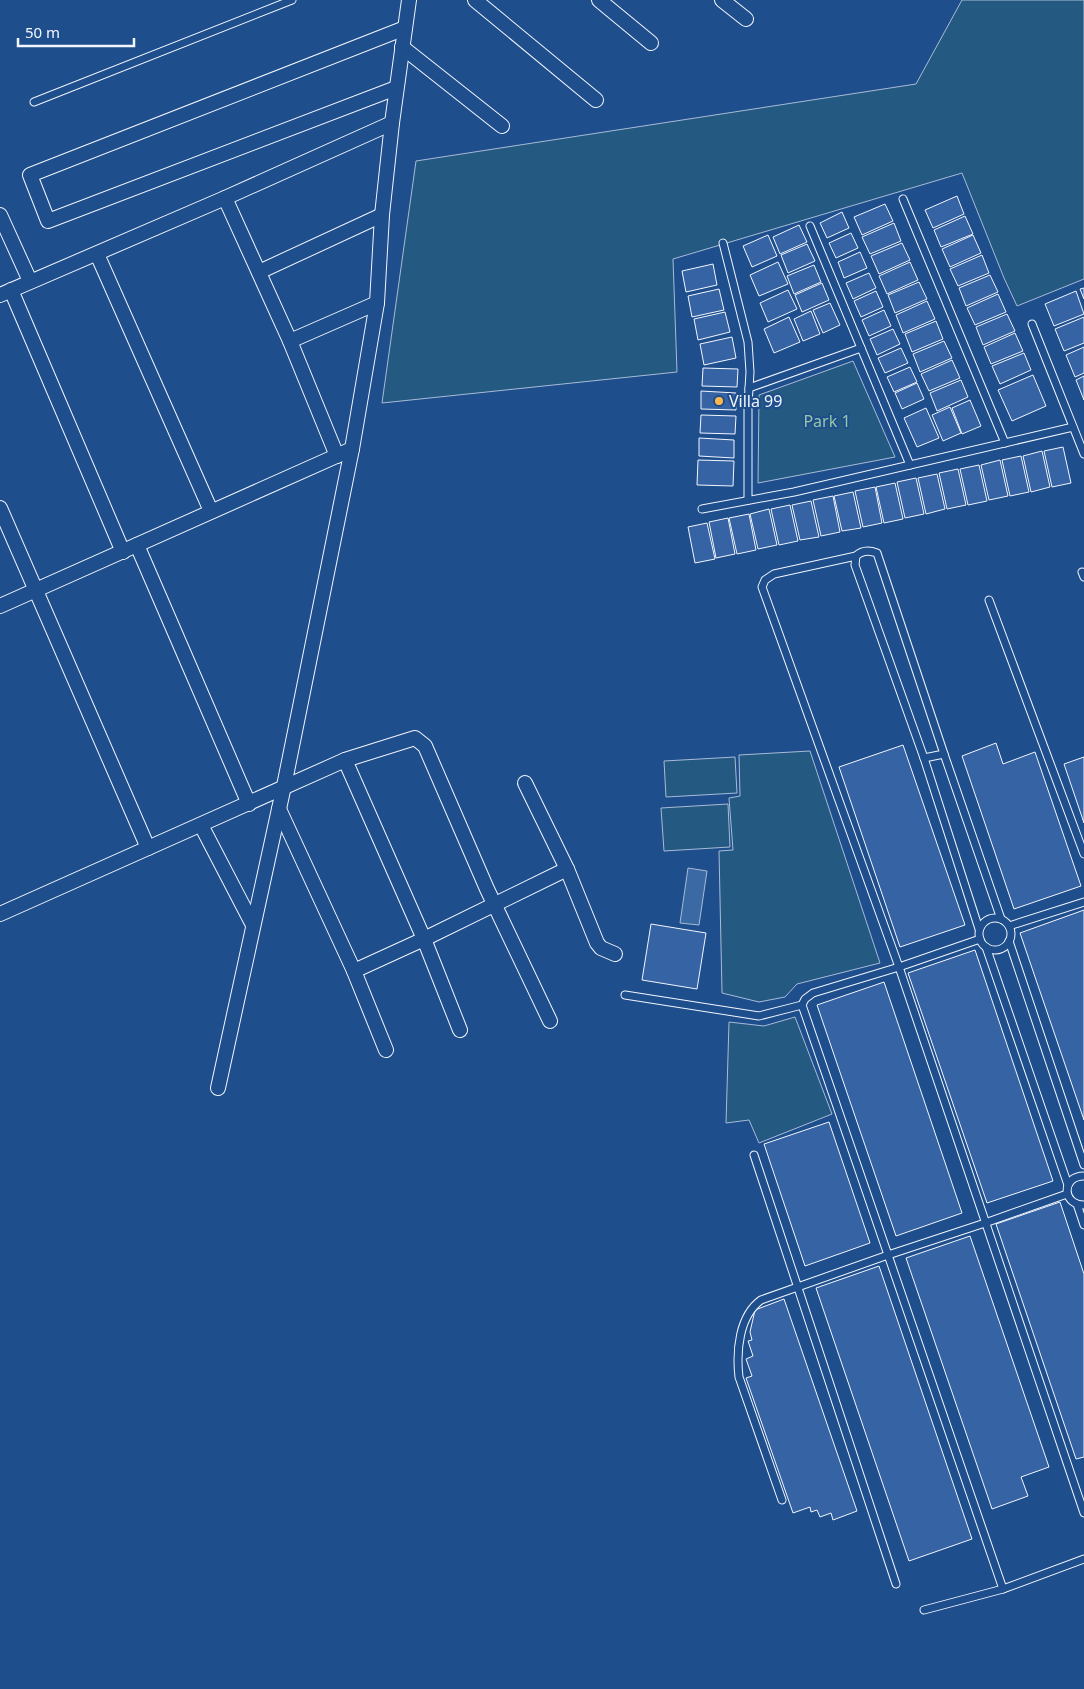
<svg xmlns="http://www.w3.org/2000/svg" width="1084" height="1689" font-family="'Noto Sans',sans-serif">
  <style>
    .green { fill: #245a82; stroke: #a8bbd7 }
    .water { fill: #3b69a3; stroke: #a8bbd7 }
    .building { fill: #3563a3; stroke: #f2f6ff }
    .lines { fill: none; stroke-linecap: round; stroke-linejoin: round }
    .lane-casing { stroke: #f2f6ff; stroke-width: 9 }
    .street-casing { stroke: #f2f6ff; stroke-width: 16 }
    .lane { stroke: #1f4e8c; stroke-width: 7 }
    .street { stroke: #1f4e8c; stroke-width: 14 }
    .poi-dot { fill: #ffb74d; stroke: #1f4e8c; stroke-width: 2 }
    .labels { text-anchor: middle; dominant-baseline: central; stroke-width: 4; stroke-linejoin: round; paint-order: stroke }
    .poi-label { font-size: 16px; fill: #f2f6ff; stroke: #1f4e8c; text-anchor: start }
    .park-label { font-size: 16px; fill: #97c8a6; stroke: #1f4e8c }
  </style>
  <rect width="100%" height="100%" fill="#1f4e8c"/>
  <g class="green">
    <polygon points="962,0 1084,0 1084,279 1017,306 1004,278 962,173 673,259 677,372 382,403 416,161 916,84"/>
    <polygon points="853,361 895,457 758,483 759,395"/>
    <polygon points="810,751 880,963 797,984 785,997 759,1002 722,993 719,851 733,850 729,798 740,796 739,755"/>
    <polygon points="735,757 737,793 666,797 664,761"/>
    <polygon points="728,804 730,847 664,851 661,808"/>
    <polygon points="795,1017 832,1114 759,1143 749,1120 726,1123 729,1022 764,1026"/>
  </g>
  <polygon class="water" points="688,868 707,871 699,925 680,923"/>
  <g class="building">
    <polygon points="957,196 964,214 933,228 925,210"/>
    <polygon points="885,204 893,221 862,235 854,217"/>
    <polygon points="842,212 849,228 827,238 820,223"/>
    <polygon points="965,216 973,234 941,247 934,230"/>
    <polygon points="894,223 901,241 870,254 862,237"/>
    <polygon points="799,225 807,242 780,254 773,237"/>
    <polygon points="851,233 858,248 836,258 829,243"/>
    <polygon points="768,235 777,256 752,267 743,246"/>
    <polygon points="973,235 981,253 950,267 942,249"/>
    <polygon points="902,243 910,260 879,274 871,256"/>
    <polygon points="807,244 815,261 788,273 781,255"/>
    <polygon points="860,252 867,268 844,278 838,262"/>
    <polygon points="982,255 989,273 958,286 950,269"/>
    <polygon points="778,262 788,284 759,296 750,275"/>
    <polygon points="910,262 918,280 887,294 879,276"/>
    <polygon points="713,264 717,285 686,292 682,271"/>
    <polygon points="814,265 821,282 794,294 787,276"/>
    <polygon points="869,273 876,288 853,299 846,283"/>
    <polygon points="990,275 998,292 966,306 959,288"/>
    <polygon points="919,282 927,299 895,313 888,295"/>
    <polygon points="822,283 829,300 802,312 795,295"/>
    <polygon points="1084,288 1084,299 1080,289"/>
    <polygon points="719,289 724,310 692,317 688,296"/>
    <polygon points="788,290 797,309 768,322 760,303"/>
    <polygon points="876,291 883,307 861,317 854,301"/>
    <polygon points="1076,291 1084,314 1054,326 1045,304"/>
    <polygon points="998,294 1006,312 975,325 967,308"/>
    <polygon points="927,301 935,319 903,333 896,315"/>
    <polygon points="830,303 840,325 823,333 813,310"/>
    <polygon points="884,310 891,326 869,336 862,320"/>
    <polygon points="811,311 820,334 803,341 794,319"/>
    <polygon points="725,312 730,332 698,340 694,319"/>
    <polygon points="1007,314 1015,331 983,345 976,327"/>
    <polygon points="789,317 800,342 774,353 764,329"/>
    <polygon points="1084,317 1084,343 1064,351 1055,329"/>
    <polygon points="936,321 943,339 912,352 905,334"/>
    <polygon points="893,329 900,344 877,355 870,339"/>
    <polygon points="1015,333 1023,351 991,364 984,347"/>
    <polygon points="732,337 736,358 704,365 700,344"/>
    <polygon points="944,341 952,358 920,372 913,354"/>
    <polygon points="1084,347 1084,373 1075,377 1066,355"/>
    <polygon points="901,348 908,363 885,373 878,358"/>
    <polygon points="1024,353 1031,370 1000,384 992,366"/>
    <polygon points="952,360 960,378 929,391 921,374"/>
    <polygon points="910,367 917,382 894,392 887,377"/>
    <polygon points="703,368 738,369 737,387 702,386"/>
    <polygon points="1033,375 1046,406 1012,421 998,390"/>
    <polygon points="1084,376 1084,400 1076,380"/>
    <polygon points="961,380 968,397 937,411 930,393"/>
    <polygon points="917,383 924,399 902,409 895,393"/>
    <polygon points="701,391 736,393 736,410 701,409"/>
    <polygon points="970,400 981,426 962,434 952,408"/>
    <polygon points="950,407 961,433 943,441 932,415"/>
    <polygon points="926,408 939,438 917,447 904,418"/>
    <polygon points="701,415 736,416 735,434 700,433"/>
    <polygon points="699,438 734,440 734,458 699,456"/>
    <polygon points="1063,447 1071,483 1052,487 1044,451"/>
    <polygon points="1042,451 1050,487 1031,492 1023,456"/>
    <polygon points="1021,456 1029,492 1010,496 1002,460"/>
    <polygon points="698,460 734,461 733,486 697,485"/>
    <polygon points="1000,460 1008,496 989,500 981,465"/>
    <polygon points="979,465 987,501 968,505 960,469"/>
    <polygon points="958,469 966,505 947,509 939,473"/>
    <polygon points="937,474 945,509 926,514 918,478"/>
    <polygon points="916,478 924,514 905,518 897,482"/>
    <polygon points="895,483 903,519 884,523 876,487"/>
    <polygon points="875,487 882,523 863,527 855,491"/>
    <polygon points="853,492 861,528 842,531 834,496"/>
    <polygon points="833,496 840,532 821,536 813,500"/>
    <polygon points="811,501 819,537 800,540 792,505"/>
    <polygon points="790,505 798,541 779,545 771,509"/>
    <polygon points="769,509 777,545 758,549 750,514"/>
    <polygon points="749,514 756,550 737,554 729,518"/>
    <polygon points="728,518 735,554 716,558 709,522"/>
    <polygon points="707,523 715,559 695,563 688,527"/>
    <polygon points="996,743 1003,764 1035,752 1081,886 1014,909 962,756"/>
    <polygon points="903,745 965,925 900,947 839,767"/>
    <polygon points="1084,757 1084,823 1064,764"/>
    <polygon points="1084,910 1084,1120 1020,933"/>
    <polygon points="651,924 706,933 697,989 642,980"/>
    <polygon points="975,950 1053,1181 987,1203 908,973"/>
    <polygon points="884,982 962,1213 896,1236 817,1005"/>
    <polygon points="829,1122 870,1243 805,1266 764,1144"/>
    <polygon points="1060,1202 1084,1274 1084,1457 1076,1459 996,1224"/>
    <polygon points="970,1236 1049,1467 1021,1477 1028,1496 992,1509 906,1258"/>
    <polygon points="879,1266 972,1539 909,1561 816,1288"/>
    <polygon points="784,1299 857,1511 833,1520 831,1513 820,1517 817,1510 811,1512 810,1507 793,1513 746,1378 752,1376 746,1359 753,1356 748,1341 752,1340 750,1332 755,1310"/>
  </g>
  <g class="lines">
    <defs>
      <g id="lane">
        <polyline points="34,102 292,0"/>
        <polyline points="903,199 1005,443"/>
        <polyline points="810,226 910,465"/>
        <polyline points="723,243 748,342 750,372 748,405 748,500"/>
        <polyline points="1032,324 1084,454"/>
        <polyline points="749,388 861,348"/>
        <polyline points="702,509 794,492 1073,427"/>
        <polyline points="856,556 774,574 765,580 762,587 899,967 1084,1513"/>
        <polyline points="1082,572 1084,577"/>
        <polyline points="989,600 1084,854"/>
        <polyline points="924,758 944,754"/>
        <circle cx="995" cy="934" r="16"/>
        <polyline points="1009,926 1084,902"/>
        <path d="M979,929L924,758L855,565L856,556C862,550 869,550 877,553L944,754L1001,919"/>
        <polyline points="980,939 899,967 813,993 805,999 802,1005 1003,1589"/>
        <polyline points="1009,941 1084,1165"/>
        <polyline points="986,947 1068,1185"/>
        <polyline points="625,995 759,1016 802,1005"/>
        <polyline points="754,1155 896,1584"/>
        <path d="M1084,1176C1061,1176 1062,1205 1084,1205"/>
        <polyline points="1077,1204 1084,1225"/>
        <path d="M782,1500L739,1377C736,1351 739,1316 761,1300L888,1255L985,1223L1067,1194"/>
        <polyline points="924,1610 1003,1589 1084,1559"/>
      </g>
      <g id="street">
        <polyline points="475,0 596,100"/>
        <polyline points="599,0 651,43"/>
        <polyline points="722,0 746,19"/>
        <polyline points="402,47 502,126"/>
        <polyline points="396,88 48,221 30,175 405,28"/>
        <polyline points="225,198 290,341 337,456"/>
        <polyline points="0,215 30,281"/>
        <polyline points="97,254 211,511"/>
        <polyline points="259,272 382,215"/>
        <polyline points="11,290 123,552"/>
        <polyline points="0,295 225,198 392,123"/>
        <polyline points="290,341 377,303"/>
        <polyline points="0,508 148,848"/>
        <polyline points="137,545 249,804"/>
        <polyline points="0,606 352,449"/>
        <polyline points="345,760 424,939 460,1030"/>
        <polyline points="525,783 567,869 597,943 601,948 615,954"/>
        <polyline points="279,809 354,971 386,1050"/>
        <polyline points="201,825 253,925"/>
        <polyline points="0,914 345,760 415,738 425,746 487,889 550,1021"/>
        <polyline points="354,971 424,939 567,869"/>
        <polyline points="218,1088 284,786 352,449 377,303 382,215 392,123 409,0"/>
      </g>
    </defs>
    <use href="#lane" class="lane-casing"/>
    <use href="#street" class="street-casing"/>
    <use href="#lane" class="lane"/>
    <use href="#street" class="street"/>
  </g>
  <circle class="poi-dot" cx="719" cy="401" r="5"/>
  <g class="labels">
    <g class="poi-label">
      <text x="729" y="401">Villa 99</text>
    </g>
    <g class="park-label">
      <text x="827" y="421">Park 1</text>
    </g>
  </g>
  <path d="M18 38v8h116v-8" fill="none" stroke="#f2f6ff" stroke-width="2.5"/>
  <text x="25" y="38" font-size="15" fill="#f2f6ff" stroke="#1f4e8c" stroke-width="4" paint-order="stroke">50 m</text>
</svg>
